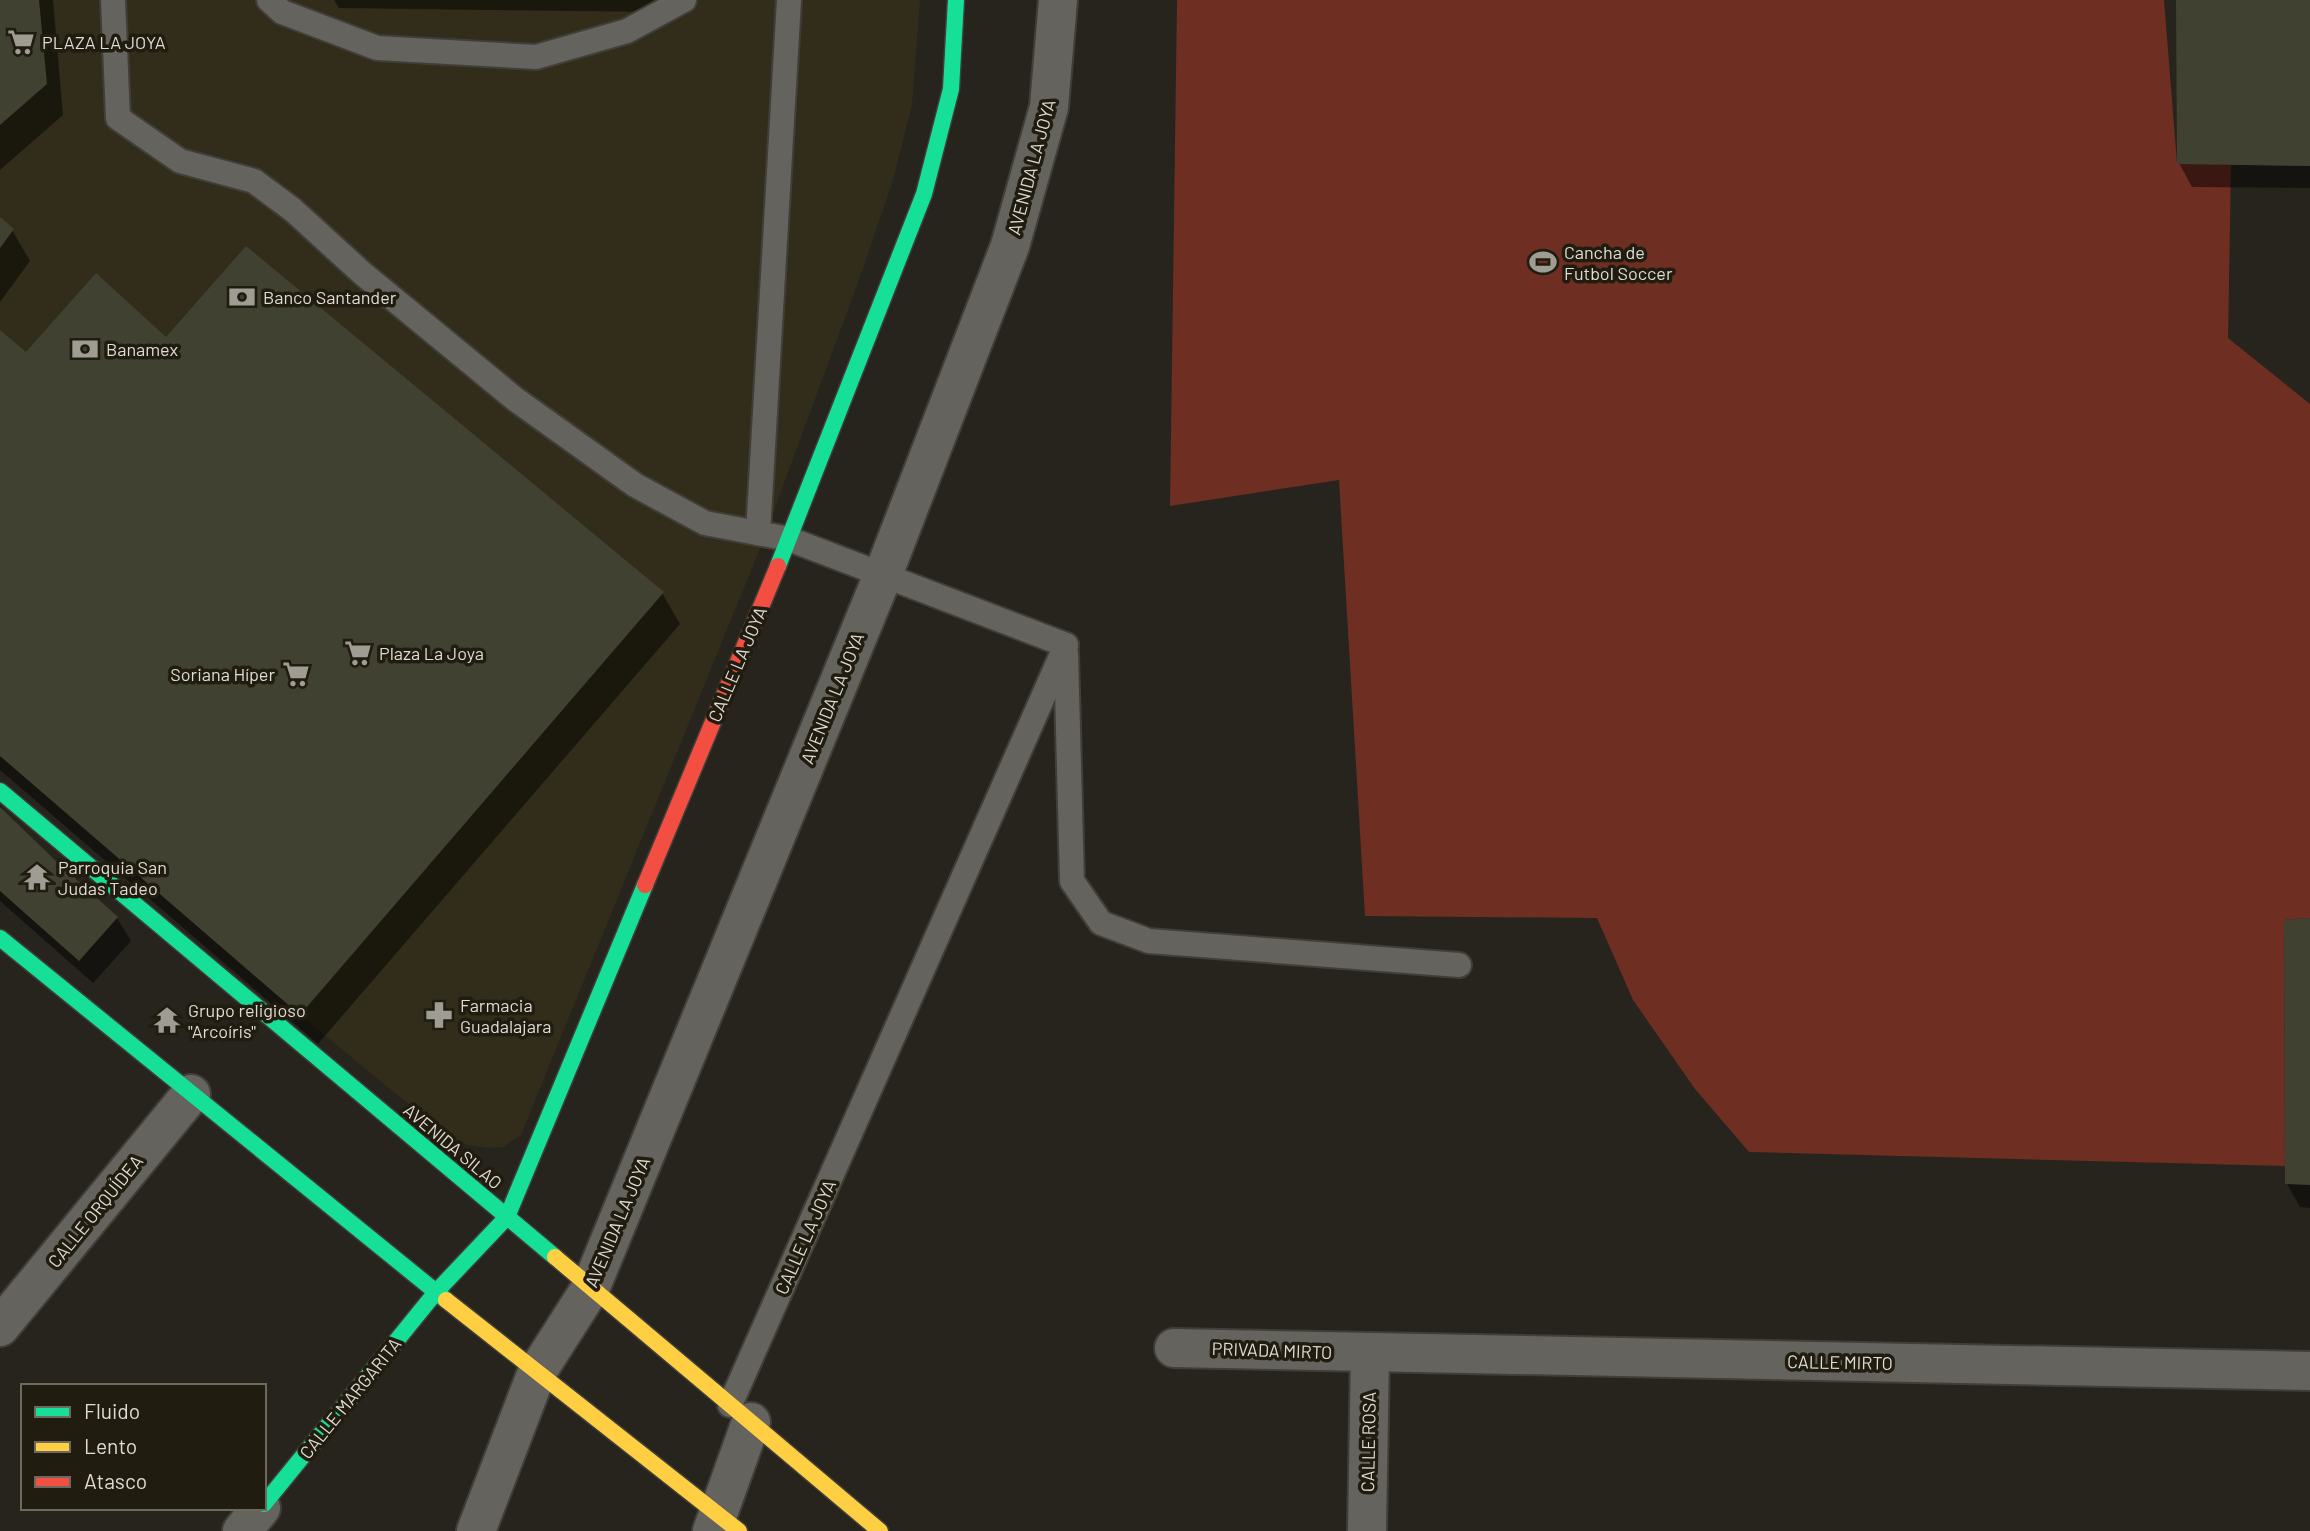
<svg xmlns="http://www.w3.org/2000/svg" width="2310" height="1531" font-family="Barlow,sans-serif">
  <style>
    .built { fill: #322c1a }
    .green { fill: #6e2e21 }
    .shadow { fill: #0007 }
    .building { fill: #414131 }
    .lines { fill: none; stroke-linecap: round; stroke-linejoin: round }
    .lane-casing { stroke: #413e39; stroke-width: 28 }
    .street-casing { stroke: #413e39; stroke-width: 42 }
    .fast-casing { stroke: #413e39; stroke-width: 19 }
    .slow-casing { stroke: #413e39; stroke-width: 19 }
    .jam-casing { stroke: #413e39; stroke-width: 19 }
    .lane { stroke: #65635e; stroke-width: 24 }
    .street { stroke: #65635e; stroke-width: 38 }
    .fast { stroke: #16e098; stroke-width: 16 }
    .slow { stroke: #ffcf43; stroke-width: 16 }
    .jam { stroke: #f24e42; stroke-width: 16 }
    .labels { text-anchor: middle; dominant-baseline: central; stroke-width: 7; stroke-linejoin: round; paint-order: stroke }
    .poi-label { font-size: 18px; fill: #dfdcd4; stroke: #211c10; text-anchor: start }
    .street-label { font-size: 18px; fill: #dfdcd4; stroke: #211c10 }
  </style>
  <rect width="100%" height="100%" fill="#27241d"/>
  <polygon class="built" points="0,0 920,0 912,104 893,180 863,269 759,551 521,1135 503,1147 489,1148 469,1145 451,1139 300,1015 0,756"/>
  <polygon class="green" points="1177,0 2164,0 2177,163 2231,165 2228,338 2310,404 2310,918 2284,920 2285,1166 1749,1152 1695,1089 1633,1000 1597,918 1365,916 1339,480 1170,506"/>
  <g class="shadow">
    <polygon points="0,0 53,0 63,115 0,170"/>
    <polygon points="334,0 656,0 656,12 339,8"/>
    <polygon points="2177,0 2310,0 2310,188 2192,187 2179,163"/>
    <polygon points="0,220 12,230 30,261 0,302"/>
    <polygon points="0,333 26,354 166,340 662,593 680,624 318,1044 0,770"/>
    <polygon points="0,805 7,816 117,918 131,941 93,983 0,901"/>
    <polygon points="2310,920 2310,1208 2300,1207 2287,1184"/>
  </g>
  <g class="building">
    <polygon points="0,0 39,0 47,84 0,125"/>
    <polygon points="2176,0 2310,0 2310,166 2177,164"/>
    <polygon points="0,217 14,229 0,248"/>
    <polygon points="246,246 664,592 300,1015 0,756 0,330 26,352 96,273 166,337"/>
    <polygon points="0,807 58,863 118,917 79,961 0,891"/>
    <polygon points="2310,918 2310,1185 2285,1184 2284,920"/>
  </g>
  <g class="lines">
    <defs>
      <g id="lane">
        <polyline points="113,0 118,118 180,161 254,181 293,210 362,273 515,399 635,485 705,523 789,539 1066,645"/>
        <polyline points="269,0 282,12 377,48 536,57 627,31 684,0"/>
        <polyline points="758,533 789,0"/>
        <polyline points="1066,653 1072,881 1101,923 1149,941 1459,965"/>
        <polyline points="730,1405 1066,645"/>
      </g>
      <g id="street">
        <polyline points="0,1327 191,1094"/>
        <polyline points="1174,1348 2310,1371"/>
        <polyline points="242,1531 261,1508"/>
        <polyline points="476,1531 537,1372 590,1289 883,575 1010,246 1049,107 1058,0"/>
        <polyline points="712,1531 751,1422"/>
        <polyline points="1367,1531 1370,1353"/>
      </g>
      <g id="fast">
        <polyline points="778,566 924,194 951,89 956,0"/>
        <polyline points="0,791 555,1257"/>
        <polyline points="0,938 446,1300"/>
        <polyline points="264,1504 436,1292 507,1217 645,885"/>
      </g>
      <g id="slow">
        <polyline points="555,1257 880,1531"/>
        <polyline points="446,1300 739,1531"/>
      </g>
      <polyline id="jam" points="645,885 778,566"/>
    </defs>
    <use href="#lane" class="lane-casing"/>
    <use href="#street" class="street-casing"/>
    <use href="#fast" class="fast-casing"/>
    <use href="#slow" class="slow-casing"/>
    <use href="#jam" class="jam-casing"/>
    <use href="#lane" class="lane"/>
    <use href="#street" class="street"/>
    <use href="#fast" class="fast"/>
    <use href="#slow" class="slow"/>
    <use href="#jam" class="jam"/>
  </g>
  <defs>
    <symbol id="supermarket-bare" viewBox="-9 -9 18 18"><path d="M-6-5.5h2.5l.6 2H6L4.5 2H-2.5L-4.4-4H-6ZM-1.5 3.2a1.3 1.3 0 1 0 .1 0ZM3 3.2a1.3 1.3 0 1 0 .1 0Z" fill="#9f9c94" stroke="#211c10" stroke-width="2.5" paint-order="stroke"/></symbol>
    <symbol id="stadium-bare" viewBox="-9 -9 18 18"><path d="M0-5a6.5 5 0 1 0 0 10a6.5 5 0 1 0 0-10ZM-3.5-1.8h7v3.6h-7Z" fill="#9f9c94" stroke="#211c10" stroke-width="2.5" paint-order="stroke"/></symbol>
    <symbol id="bank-bare" viewBox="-9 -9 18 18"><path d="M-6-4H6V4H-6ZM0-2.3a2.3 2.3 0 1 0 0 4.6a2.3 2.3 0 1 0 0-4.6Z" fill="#9f9c94" stroke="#211c10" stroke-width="2.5" paint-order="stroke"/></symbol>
    <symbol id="temple-bare" viewBox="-9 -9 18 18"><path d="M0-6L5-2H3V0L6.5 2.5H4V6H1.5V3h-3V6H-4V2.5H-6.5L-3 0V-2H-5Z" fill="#9f9c94" stroke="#211c10" stroke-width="2.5" paint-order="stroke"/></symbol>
    <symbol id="pharmacy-bare" viewBox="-9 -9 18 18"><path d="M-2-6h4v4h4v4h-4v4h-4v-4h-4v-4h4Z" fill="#9f9c94" stroke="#211c10" stroke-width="2.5" paint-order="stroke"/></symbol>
  </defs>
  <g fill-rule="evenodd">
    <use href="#supermarket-bare" x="2" y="23" width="38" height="38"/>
    <use href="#stadium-bare" x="1524" y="243" width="38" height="38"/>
    <use href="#bank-bare" x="223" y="278" width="38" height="38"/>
    <use href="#bank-bare" x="66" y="330" width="38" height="38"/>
    <use href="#supermarket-bare" x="339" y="634" width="38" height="38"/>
    <use href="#supermarket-bare" x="277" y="655" width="38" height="38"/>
    <use href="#temple-bare" x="18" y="858" width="38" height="38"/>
    <use href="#pharmacy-bare" x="420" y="996" width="38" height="38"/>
    <use href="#temple-bare" x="148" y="1001" width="38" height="38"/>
  </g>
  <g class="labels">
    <g class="poi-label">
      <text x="42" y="42">PLAZA LA JOYA</text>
      <text x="1564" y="252">Cancha de<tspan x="1564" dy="21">Futbol Soccer</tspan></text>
      <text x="263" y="297">Banco Santander</text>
      <text x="106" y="349">Banamex</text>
      <text x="379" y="653">Plaza La Joya</text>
      <text x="275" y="674" text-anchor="end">Soriana Híper</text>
      <text x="58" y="867">Parroquia San<tspan x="58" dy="21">Judas Tadeo</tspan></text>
      <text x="460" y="1005">Farmacia<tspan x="460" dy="21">Guadalajara</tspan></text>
      <text x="188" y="1010">Grupo religioso<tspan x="188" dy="21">"Arcoíris"</tspan></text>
    </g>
    <g class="street-label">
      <text transform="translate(1031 167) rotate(-75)">AVENIDA LA JOYA</text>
      <text transform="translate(737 664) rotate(-67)">CALLE LA JOYA</text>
      <text transform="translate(832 698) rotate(-68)">AVENIDA LA JOYA</text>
      <text transform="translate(453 1146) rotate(40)">AVENIDA SILAO</text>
      <text transform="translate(95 1211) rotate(-51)">CALLE ORQUÍDEA</text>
      <text transform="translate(617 1222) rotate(-67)">AVENIDA LA JOYA</text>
      <text transform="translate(805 1237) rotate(-66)">CALLE LA JOYA</text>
      <text transform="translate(1272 1350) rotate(2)">PRIVADA MIRTO</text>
      <text transform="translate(1840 1362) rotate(1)">CALLE MIRTO</text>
      <text transform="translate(350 1398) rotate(-51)">CALLE MARGARITA</text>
      <text transform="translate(1368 1442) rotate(-89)">CALLE ROSA</text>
    </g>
  </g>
  <rect x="21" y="1384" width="245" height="126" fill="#211c10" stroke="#6d695e" stroke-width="2"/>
  <rect x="35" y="1407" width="35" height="10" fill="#16e098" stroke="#6d695e" stroke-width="2"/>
  <text x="84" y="1419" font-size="21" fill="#dfdcd4">Fluido</text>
  <rect x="35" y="1442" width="35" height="10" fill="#ffcf43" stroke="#6d695e" stroke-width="2"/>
  <text x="84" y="1454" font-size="21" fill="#dfdcd4">Lento</text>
  <rect x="35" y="1477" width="35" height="10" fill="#f24e42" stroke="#6d695e" stroke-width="2"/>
  <text x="84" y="1489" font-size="21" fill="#dfdcd4">Atasco</text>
</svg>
